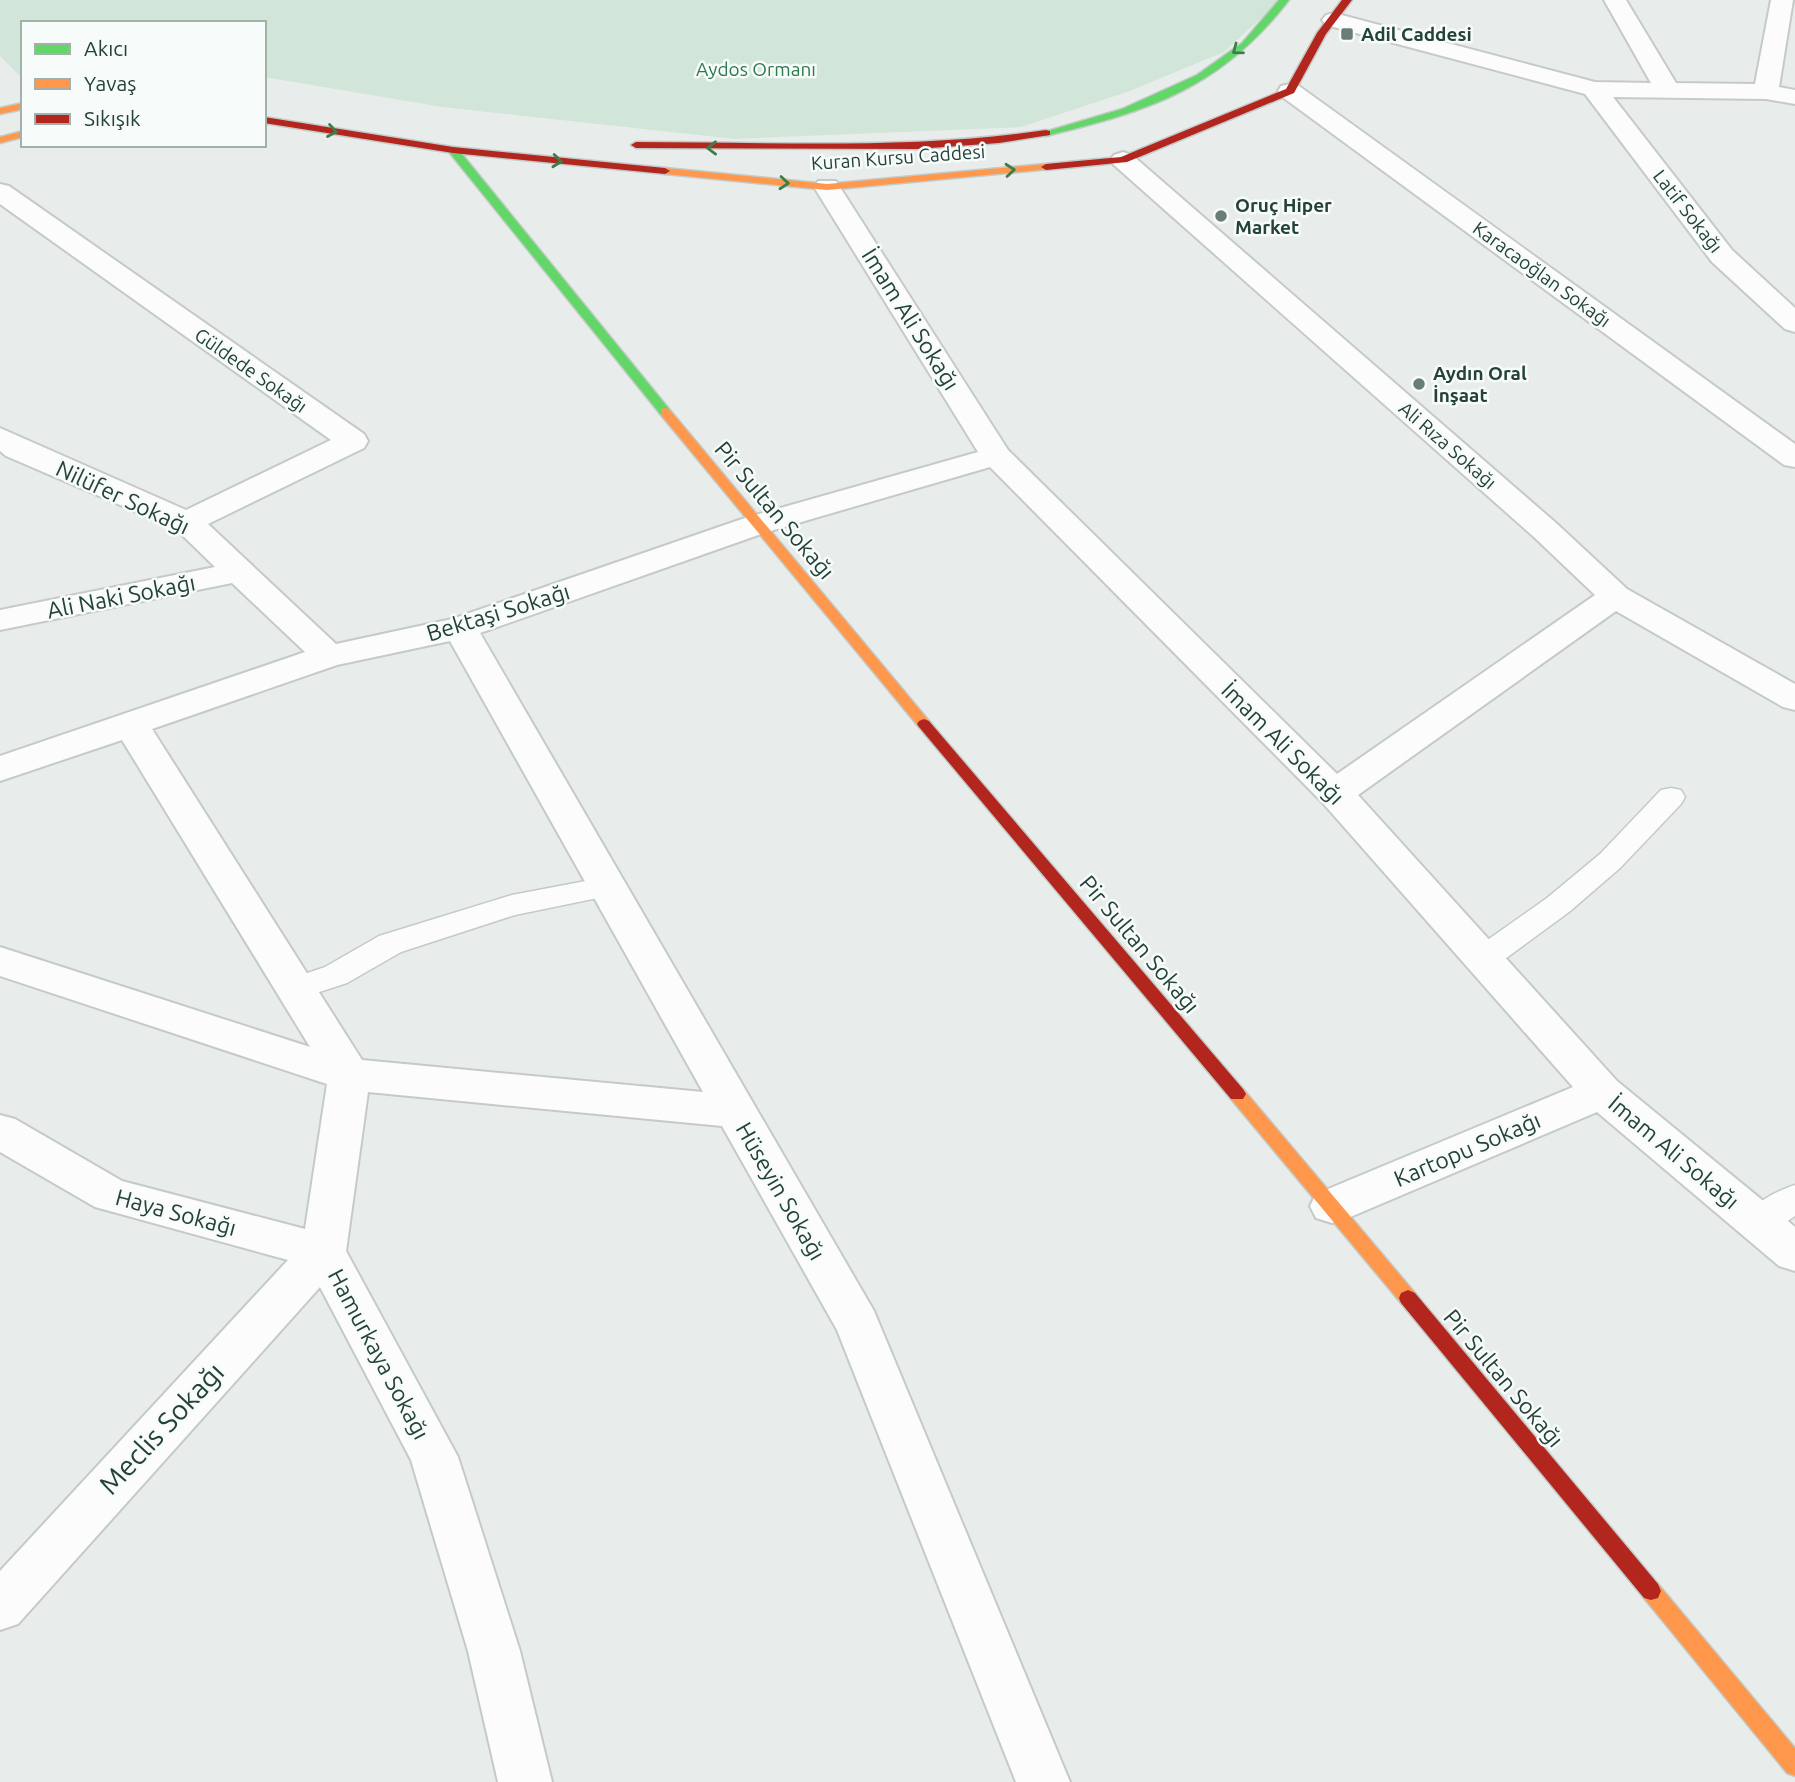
<svg xmlns="http://www.w3.org/2000/svg" width="1795" height="1782" font-family="Ubuntu,sans-serif">
  <style>
    .green { fill: #d1e6d8 }
    .lines { fill: none; stroke-linecap: round; stroke-linejoin: round }
    .lane-casing { stroke: #c5cac8; stroke-width: 3 }
    .street-casing { stroke: #c5cac8; stroke-width: 4 }
    .fast-casing { stroke: #c3cbc8; stroke-width: 3 }
    .slow-casing { stroke: #c3cbc8; stroke-width: 3 }
    .jam-casing { stroke: #c3cbc8; stroke-width: 3 }
    .lane { fill: #fcfcfc; fill-rule: evenodd }
    .street { fill: #fcfcfc; fill-rule: evenodd }
    .fast { fill: #63d668; fill-rule: evenodd }
    .slow { fill: #ff974d; fill-rule: evenodd }
    .jam { fill: #b3261e; fill-rule: evenodd }
    .oneway { stroke: #3d7d4c }
    .poi-dot { fill: #697e78; stroke: #f7fbf9; stroke-width: 2.5 }
    .labels { text-anchor: middle; dominant-baseline: central; stroke-width: 5; stroke-linejoin: round; paint-order: stroke }
    .far-poi-label { font-size: 19px; font-weight: bold; fill: #24423a; stroke: #f7fbf9; text-anchor: start }
    .far-park-label { font-size: 19px; fill: #2d7a4b; stroke: #f7fbf9 }
    .far-street-label { font-size: 19px; fill: #24423a; stroke: #f7fbf9 }
    .street-label { font-size: 23px; fill: #24423a; stroke: #f7fbf9 }
    .near-street-label { font-size: 28px; fill: #24423a; stroke: #f7fbf9 }
  </style>
  <rect width="100%" height="100%" fill="#e8edeb"/>
  <polygon class="green" points="0,0 1281,0 1224,52 1130,91 1021,127 735,139 442,107 264,77 264,23 23,23 23,79 0,56"/>
  <g class="lines">
    <defs>
      <g id="lane">
        <polygon points="1671,788 1681,790 1685,797 1681,804 1620,868 1569,912 1494,967 1483,970 1472,967 1468,959 1472,951 1547,898 1600,854 1661,790"/>
        <polygon points="607,877 617,880 622,887 617,894 515,915 401,952 347,983 295,1000 284,997 279,989 284,981 325,967 379,936 512,895"/>
        <path d="M1795,1185V1216C1779,1227 1767,1238 1747,1232L1742,1222C1751,1204 1776,1191 1795,1185Z"/>
      </g>
      <g id="street">
        <polygon points="1604,0 1626,0 1676,83 1755,84 1771,0 1793,0 1779,87 1795,90 1795,104 1766,99 1613,97 1732,250 1795,308 1795,332 1785,329 1712,262 1585,94 1326,25 1322,20 1326,15 1334,13 1595,82 1651,83"/>
        <polygon points="1290,84 1299,86 1795,444 1795,467 1784,465 1281,96 1278,91 1281,86"/>
        <path d="M1123,152L1132,155L1556,523L1627,589L1795,684V710L1783,707L1616,611L1358,795L1617,1081L1795,1227V1271L1779,1266L1597,1112L1348,1218L1332,1223L1316,1218L1310,1206L1316,1194L1573,1087L1322,802L990,467L767,532L480,633L874,1311L1070,1782H1016L837,1330L722,1126L368,1092L346,1251L458,1457L520,1651L552,1782H498L468,1651L411,1460L320,1287L18,1624L0,1630V1571L288,1260L95,1207L0,1152V1115L15,1119L122,1181L305,1229L327,1084L0,976V947L310,1047L122,740L0,781V756L305,652L232,583L0,630V610L215,567L176,529L6,456L0,451V428L186,510L331,440L0,204V184L9,186L364,434L368,441L364,448L208,524L336,644L452,619L745,518L978,452L814,187L818,181H836L1008,450L1337,774L1595,595L1534,537L1114,165L1110,160L1114,155ZM450,641L703,1092L362,1060L152,729L337,665Z"/>
      </g>
      <g id="fast">
        <path d="M1279,0H1289C1221,88 1150,111 1046,136L1041,133L1122,109L1197,75L1242,43Z"/>
        <polygon points="453,147 457,148 669,409 669,415 661,415 449,152 449,148"/>
      </g>
      <g id="slow">
        <polygon points="23,103 23,109 0,114 0,108"/>
        <polygon points="23,131 23,137 0,143 0,137"/>
        <polygon points="1046,164 1050,165 1050,169 827,190 665,174 660,171 665,168 827,184"/>
        <polygon points="665,408 669,409 929,721 931,724 929,727 919,727 661,415 661,409"/>
        <polygon points="1237,1087 1243,1089 1415,1293 1417,1298 1415,1303 1408,1306 1401,1303 1231,1099 1228,1094 1231,1089"/>
        <polygon points="1651,1582 1658,1584 1795,1748 1795,1776 1787,1773 1644,1598 1641,1591 1644,1584"/>
      </g>
      <g id="jam">
        <polygon points="1342,0 1352,0 1326,34 1294,93 1127,162 1046,170 1041,167 1046,164 1121,157 1286,89 1317,33"/>
        <polygon points="264,117 453,147 665,168 670,171 665,174 453,153 264,123"/>
        <path d="M1046,130L1050,131V135L999,143L917,149L636,148L631,145L636,142C773,142 911,150 1046,130Z"/>
        <polygon points="924,719 929,721 1243,1089 1246,1094 1243,1099 1231,1099 919,727 917,724 919,721"/>
        <polygon points="1408,1290 1415,1293 1658,1584 1661,1591 1658,1598 1651,1600 1644,1598 1401,1303 1399,1298 1401,1293"/>
      </g>
    </defs>
    <use href="#lane" class="lane-casing"/>
    <use href="#street" class="street-casing"/>
    <use href="#fast" class="fast-casing"/>
    <use href="#slow" class="slow-casing"/>
    <use href="#jam" class="jam-casing"/>
    <use href="#lane" class="lane"/>
    <use href="#street" class="street"/>
    <use href="#fast" class="fast"/>
    <use href="#slow" class="slow"/>
    <use href="#jam" class="jam"/>
  </g>
  <defs><path id="oneway-chevron" d="M-2-3.5L2.5 0L-2 3.5" fill="none" stroke-width="1.6" stroke-linecap="round" stroke-linejoin="round" transform="scale(1.75)"/></defs>
  <g class="oneway">
    <use href="#oneway-chevron" transform="translate(1237 50) rotate(143)"/>
    <use href="#oneway-chevron" transform="translate(332 131) rotate(9)"/>
    <use href="#oneway-chevron" transform="translate(712 148) rotate(179)"/>
    <use href="#oneway-chevron" transform="translate(557 161) rotate(6)"/>
    <use href="#oneway-chevron" transform="translate(1010 170) rotate(-5)"/>
    <use href="#oneway-chevron" transform="translate(784 183) rotate(5)"/>
  </g>
  <g class="poi-dot">
    <rect x="1340" y="27" width="14" height="14" rx="3.5"/>
    <circle cx="1221" cy="216" r="7"/>
    <circle cx="1419" cy="384" r="7"/>
  </g>
  <g class="labels">
    <g class="far-poi-label">
      <text x="1361" y="34">Adil Caddesi</text>
      <text x="1235" y="205">Oruç Hiper<tspan x="1235" dy="22">Market</tspan></text>
      <text x="1433" y="373">Aydın Oral<tspan x="1433" dy="22">İnşaat</tspan></text>
    </g>
    <g class="far-park-label">
      <text x="756" y="69">Aydos Ormanı</text>
    </g>
    <g class="far-street-label">
      <text transform="translate(898 157) rotate(-4)">Kuran Kursu Caddesi</text>
      <text transform="translate(1688 211) rotate(52)">Latif Sokağı</text>
      <text transform="translate(1542 274) rotate(36)">Karacaoğlan Sokağı</text>
      <text transform="translate(251 370) rotate(35)">Güldede Sokağı</text>
      <text transform="translate(1448 445) rotate(41)">Ali Rıza Sokağı</text>
    </g>
    <g class="street-label">
      <text transform="translate(911 319) rotate(58)">İmam Ali Sokağı</text>
      <text transform="translate(123 497) rotate(25)">Nilüfer Sokağı</text>
      <text transform="translate(775 510) rotate(50)">Pir Sultan Sokağı</text>
      <text transform="translate(121 596) rotate(-11)">Ali Naki Sokağı</text>
      <text transform="translate(498 612) rotate(-17)">Bektaşi Sokağı</text>
      <text transform="translate(1283 743) rotate(45)">İmam Ali Sokağı</text>
      <text transform="translate(1140 944) rotate(50)">Pir Sultan Sokağı</text>
      <text transform="translate(1467 1149) rotate(-23)">Kartopu Sokağı</text>
      <text transform="translate(1674 1152) rotate(40)">İmam Ali Sokağı</text>
      <text transform="translate(781 1191) rotate(60)">Hüseyin Sokağı</text>
      <text transform="translate(176 1212) rotate(15)">Haya Sokağı</text>
      <text transform="translate(379 1354) rotate(62)">Hamurkaya Sokağı</text>
      <text transform="translate(1504 1378) rotate(50)">Pir Sultan Sokağı</text>
    </g>
    <g class="near-street-label">
      <text transform="translate(161 1428) rotate(-47)">Meclis Sokağı</text>
    </g>
  </g>
  <rect x="21" y="21" width="245" height="126" fill="#f7fbf9" stroke="#a3b1ad" stroke-width="2"/>
  <rect x="35" y="44" width="35" height="10" fill="#63d668" stroke="#a3b1ad" stroke-width="2"/>
  <text x="84" y="56" font-size="21" fill="#24423a">Akıcı</text>
  <rect x="35" y="79" width="35" height="10" fill="#ff974d" stroke="#a3b1ad" stroke-width="2"/>
  <text x="84" y="91" font-size="21" fill="#24423a">Yavaş</text>
  <rect x="35" y="114" width="35" height="10" fill="#b3261e" stroke="#a3b1ad" stroke-width="2"/>
  <text x="84" y="126" font-size="21" fill="#24423a">Sıkışık</text>
</svg>
